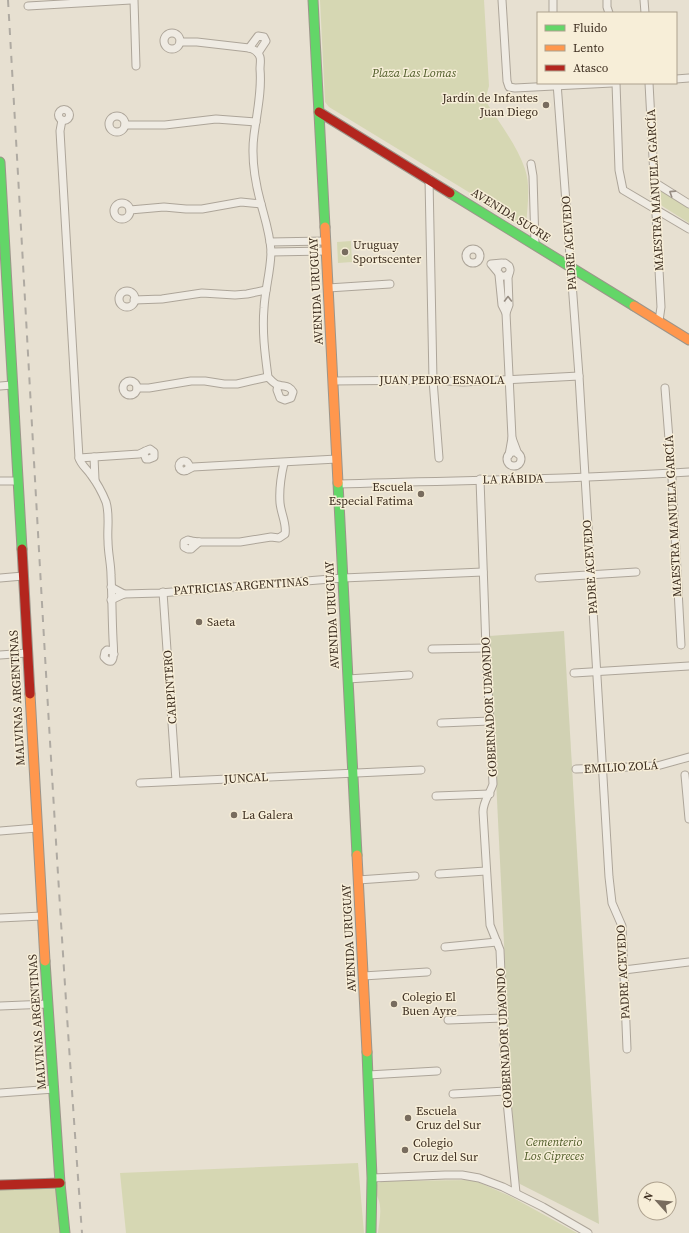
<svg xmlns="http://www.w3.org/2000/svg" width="689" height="1233" font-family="'Source Serif 4',serif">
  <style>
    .green { fill: #d6d7b3 }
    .cemetery { fill: #d1d1b3 }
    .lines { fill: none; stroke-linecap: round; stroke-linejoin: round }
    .street-casing { stroke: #ada599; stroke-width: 9 }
    .fast-casing { stroke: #9c958a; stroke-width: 11 }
    .slow-casing { stroke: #9c958a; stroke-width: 11 }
    .jam-casing { stroke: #9c958a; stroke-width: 11 }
    .street { stroke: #efebe3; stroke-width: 7 }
    .fast { stroke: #63d668; stroke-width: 9 }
    .slow { stroke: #ff974d; stroke-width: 9 }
    .jam { stroke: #b3261e; stroke-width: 9 }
    .rail { stroke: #afaaa2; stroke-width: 2; stroke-dasharray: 7 7; stroke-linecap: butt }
    .oneway { stroke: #968c82 }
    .poi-dot { fill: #786c5e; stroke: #f7eed8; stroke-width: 1.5 }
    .labels { text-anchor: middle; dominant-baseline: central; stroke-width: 3; stroke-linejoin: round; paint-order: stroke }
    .park-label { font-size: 12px; font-style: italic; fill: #4d5a26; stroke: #f7eed8 }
    .poi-label { font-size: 12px; fill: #3d2e20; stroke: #f7eed8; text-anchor: start }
    .street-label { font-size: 12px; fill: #3d2e20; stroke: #f7eed8 }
  </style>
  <rect width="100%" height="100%" fill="#e7e0d1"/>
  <g class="green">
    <path d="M320,0H484L489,86L485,100C498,121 517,145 525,169C531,187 527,208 526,227L329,107L325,102Z"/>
    <polygon points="657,188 689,208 689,223 659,204"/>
    <polygon points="351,241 352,262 338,263 337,242"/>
    <polygon points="358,1163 364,1233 126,1233 120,1173"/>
    <path d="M473,1180L510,1196L577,1233H378C379,1223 382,1211 379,1201C377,1195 374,1190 378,1183L384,1181Z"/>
    <polygon points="51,1186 56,1189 62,1233 0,1233 0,1189"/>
  </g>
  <polygon class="cemetery" points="564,631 599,1224 520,1184 515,1169 489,636"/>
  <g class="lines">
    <defs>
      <g id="street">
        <polyline points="134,0 136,66"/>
        <polyline points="502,0 507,81 509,87 515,88 612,83"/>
        <polyline points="553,0 553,13"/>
        <polyline points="607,0 607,7 609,13"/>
        <polyline points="644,0 645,13"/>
        <polyline points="28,6 131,0"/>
        <circle cx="172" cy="41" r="8"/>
        <path d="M180,42H197L249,48C253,49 258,51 260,57C261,60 260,65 260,69C262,91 257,112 254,135C251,157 255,182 261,204C265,219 270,234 271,251C271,270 265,289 264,308C262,332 265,354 268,377C271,380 275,385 279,385C285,387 289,385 293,392L291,398L285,400L280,398L277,390L278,385"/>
        <polyline points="249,48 258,36 264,37 266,41 258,53"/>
        <polyline points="676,79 689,78"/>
        <polyline points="557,83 579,376 609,877 612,903 622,926 627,1049"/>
        <polyline points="616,83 619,170 623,190 689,229"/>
        <polyline points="649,83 661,307 659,321"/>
        <circle cx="64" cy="115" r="5.5"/>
        <circle cx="117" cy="124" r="8"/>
        <path d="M62,120L60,131L79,458C81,465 87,469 91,475C97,483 102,492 106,502C110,515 107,528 108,541C108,553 111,564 111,575C112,596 112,618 113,639C113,644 117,672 104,657L105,652L107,650L112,651L114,654"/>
        <polyline points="125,125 165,125 216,119 256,122"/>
        <polyline points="531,164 533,176 535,244"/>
        <polyline points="429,179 433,380 439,458"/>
        <polyline points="654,182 689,204"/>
        <circle cx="122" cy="211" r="8"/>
        <polyline points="130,210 164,207 186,209 202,209 241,202 261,204"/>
        <polyline points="270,242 325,241"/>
        <circle cx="473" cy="256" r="7"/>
        <polyline points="271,252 326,251"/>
        <path d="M497,270L499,265L505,263L509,266C512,272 508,277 501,276L491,264L502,263"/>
        <polyline points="499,275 502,305 506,313 509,305 508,278 509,274"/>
        <polyline points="328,288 390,284"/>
        <circle cx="127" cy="299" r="8"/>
        <polyline points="134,300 162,299 202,293 235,295 247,294 266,290"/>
        <polyline points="506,313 512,438"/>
        <polyline points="333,381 433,380 463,382 579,376"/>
        <circle cx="130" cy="388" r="7"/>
        <polyline points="0,386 12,385"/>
        <polyline points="137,388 149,388 191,381 205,381 224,384 237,384 268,377"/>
        <polyline points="665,388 672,478 681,645"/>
        <circle cx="514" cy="459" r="7"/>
        <polyline points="509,455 512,438 518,454"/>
        <polyline points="94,457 95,480"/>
        <polyline points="79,458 139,454 150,449 154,452 154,457 149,459 146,459 144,454 145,451"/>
        <circle cx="184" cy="466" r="5"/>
        <polyline points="187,470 193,467 337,459"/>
        <path d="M480,479L486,648L493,784C490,794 483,801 483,812L490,925L500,950L506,1091L516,1193"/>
        <polyline points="0,481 17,481"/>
        <path d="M338,484C455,480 572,480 689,472"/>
        <path d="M191,541L199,542H240L271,537L279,538L285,534C287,524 281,514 280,503C279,490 281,476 284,463"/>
        <polyline points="192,547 193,544 191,541 188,540 184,542 184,547 188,549 191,549 199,542"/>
        <polyline points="0,578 23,576"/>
        <polyline points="539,578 636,572"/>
        <polyline points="163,592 176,781"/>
        <polyline points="124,594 160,593 343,578 483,572"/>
        <polyline points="111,600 124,594 111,587"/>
        <polyline points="432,649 486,648"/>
        <polyline points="0,655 27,653"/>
        <polyline points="574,673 689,666"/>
        <polyline points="348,679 409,675"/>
        <polyline points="441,723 490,721"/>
        <polyline points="576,769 657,766 689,757"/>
        <polyline points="685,775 689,819"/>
        <polyline points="140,783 421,770"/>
        <polyline points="436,796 490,794"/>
        <polyline points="0,831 37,828"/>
        <polyline points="439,874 486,871"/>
        <polyline points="358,880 415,876"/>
        <polyline points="0,918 42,916"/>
        <polyline points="445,947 497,942"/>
        <polyline points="624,970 689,962"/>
        <polyline points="363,976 427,972"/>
        <polyline points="0,1006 48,1004"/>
        <polyline points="448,1020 504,1018"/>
        <polyline points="368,1075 437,1071"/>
        <polyline points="0,1093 54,1089"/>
        <polyline points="453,1094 506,1091"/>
        <polyline points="372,1178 445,1175 462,1175 479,1178 503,1187 543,1207 588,1233"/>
      </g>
      <g id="fast">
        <polyline points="313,0 325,227"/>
        <polyline points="0,162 22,549"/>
        <polyline points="450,193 634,306"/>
        <polyline points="338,483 357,855"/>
        <polyline points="45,961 60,1183 65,1233"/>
        <polyline points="367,1052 372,1178 371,1233"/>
      </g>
      <g id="slow">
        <polyline points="325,227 338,483"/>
        <polyline points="634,306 689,340"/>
        <polyline points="30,694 45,961"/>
        <polyline points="357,855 367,1052"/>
      </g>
      <g id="jam">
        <polyline points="319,112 450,193"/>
        <polyline points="22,549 30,694"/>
        <polyline points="0,1185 60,1183"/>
      </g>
    </defs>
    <use href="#street" class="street-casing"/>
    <use href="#fast" class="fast-casing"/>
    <use href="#slow" class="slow-casing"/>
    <use href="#jam" class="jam-casing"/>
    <use href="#street" class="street"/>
    <use href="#fast" class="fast"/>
    <use href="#slow" class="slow"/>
    <use href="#jam" class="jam"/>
    <path class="rail" d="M8,0C32,411 52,822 82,1233"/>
  </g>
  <defs><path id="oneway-chevron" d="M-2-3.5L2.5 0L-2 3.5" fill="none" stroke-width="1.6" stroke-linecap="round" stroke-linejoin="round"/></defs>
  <g class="oneway">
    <use href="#oneway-chevron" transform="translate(672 193) rotate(-147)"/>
    <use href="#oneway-chevron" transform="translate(508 299) rotate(-90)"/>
  </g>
  <g class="poi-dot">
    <circle cx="546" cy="105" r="4"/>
    <circle cx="345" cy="252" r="4"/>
    <circle cx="421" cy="494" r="4"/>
    <circle cx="199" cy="622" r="4"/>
    <circle cx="234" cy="815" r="4"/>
    <circle cx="394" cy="1004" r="4"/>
    <circle cx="408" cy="1118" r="4"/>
    <circle cx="405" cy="1150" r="4"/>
  </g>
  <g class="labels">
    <g class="park-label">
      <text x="414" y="73">Plaza Las Lomas</text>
      <text x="554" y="1142">Cementerio<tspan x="554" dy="14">Los Cipreces</tspan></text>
    </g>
    <g class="poi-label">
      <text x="538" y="98" text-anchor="end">Jardín de Infantes<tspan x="538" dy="14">Juan Diego</tspan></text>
      <text x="353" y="245">Uruguay<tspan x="353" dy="14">Sportscenter</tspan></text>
      <text x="413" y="487" text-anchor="end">Escuela<tspan x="413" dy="14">Especial Fatima</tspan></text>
      <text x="207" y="622">Saeta</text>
      <text x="242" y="815">La Galera</text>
      <text x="402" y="997">Colegio El<tspan x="402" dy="14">Buen Ayre</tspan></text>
      <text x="416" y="1111">Escuela<tspan x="416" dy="14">Cruz del Sur</tspan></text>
      <text x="413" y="1143">Colegio<tspan x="413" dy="14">Cruz del Sur</tspan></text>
    </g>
    <g class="street-label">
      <text transform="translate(655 190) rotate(-93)">MAESTRA MANUELA GARCÍA</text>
      <text transform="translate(511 215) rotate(32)">AVENIDA SUCRE</text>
      <text transform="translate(569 243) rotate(-94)">PADRE ACEVEDO</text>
      <text transform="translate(316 291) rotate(-93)">AVENIDA URUGUAY</text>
      <text x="442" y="380">JUAN PEDRO ESNAOLA</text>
      <text transform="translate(513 479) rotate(-1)">LA RÁBIDA</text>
      <text transform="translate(673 516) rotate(-93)">MAESTRA MANUELA GARCÍA</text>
      <text transform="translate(590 567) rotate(-94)">PADRE ACEVEDO</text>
      <text transform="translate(241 586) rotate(-4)">PATRICIAS ARGENTINAS</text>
      <text transform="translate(332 615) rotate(-93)">AVENIDA URUGUAY</text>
      <text transform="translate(170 687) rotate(-94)">CARPINTERO</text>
      <text transform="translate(17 698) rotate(-93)">MALVINAS ARGENTINAS</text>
      <text transform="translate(489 707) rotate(-93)">GOBERNADOR UDAONDO</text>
      <text transform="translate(621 767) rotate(-3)">EMILIO ZOLÁ</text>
      <text transform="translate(246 778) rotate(-3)">JUNCAL</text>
      <text transform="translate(349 938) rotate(-93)">AVENIDA URUGUAY</text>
      <text transform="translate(623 972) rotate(-93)">PADRE ACEVEDO</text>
      <text transform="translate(37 1022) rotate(-94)">MALVINAS ARGENTINAS</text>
      <text transform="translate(504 1038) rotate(-93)">GOBERNADOR UDAONDO</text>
    </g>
  </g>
  <rect x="537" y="12" width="140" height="72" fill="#f7eed8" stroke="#ada18e"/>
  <rect x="545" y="25" width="20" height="6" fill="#63d668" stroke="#ada18e"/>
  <text x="573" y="32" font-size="12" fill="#3d2e20">Fluido</text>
  <rect x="545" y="45" width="20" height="6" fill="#ff974d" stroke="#ada18e"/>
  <text x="573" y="52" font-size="12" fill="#3d2e20">Lento</text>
  <rect x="545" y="65" width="20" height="6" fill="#b3261e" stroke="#ada18e"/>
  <text x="573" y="72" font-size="12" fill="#3d2e20">Atasco</text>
  <g transform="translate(657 1201) rotate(297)"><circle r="19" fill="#f7eed8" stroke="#ada18e"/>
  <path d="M0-3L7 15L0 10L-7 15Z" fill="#786c5e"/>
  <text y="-6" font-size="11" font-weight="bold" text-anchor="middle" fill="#3d2e20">N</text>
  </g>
</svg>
